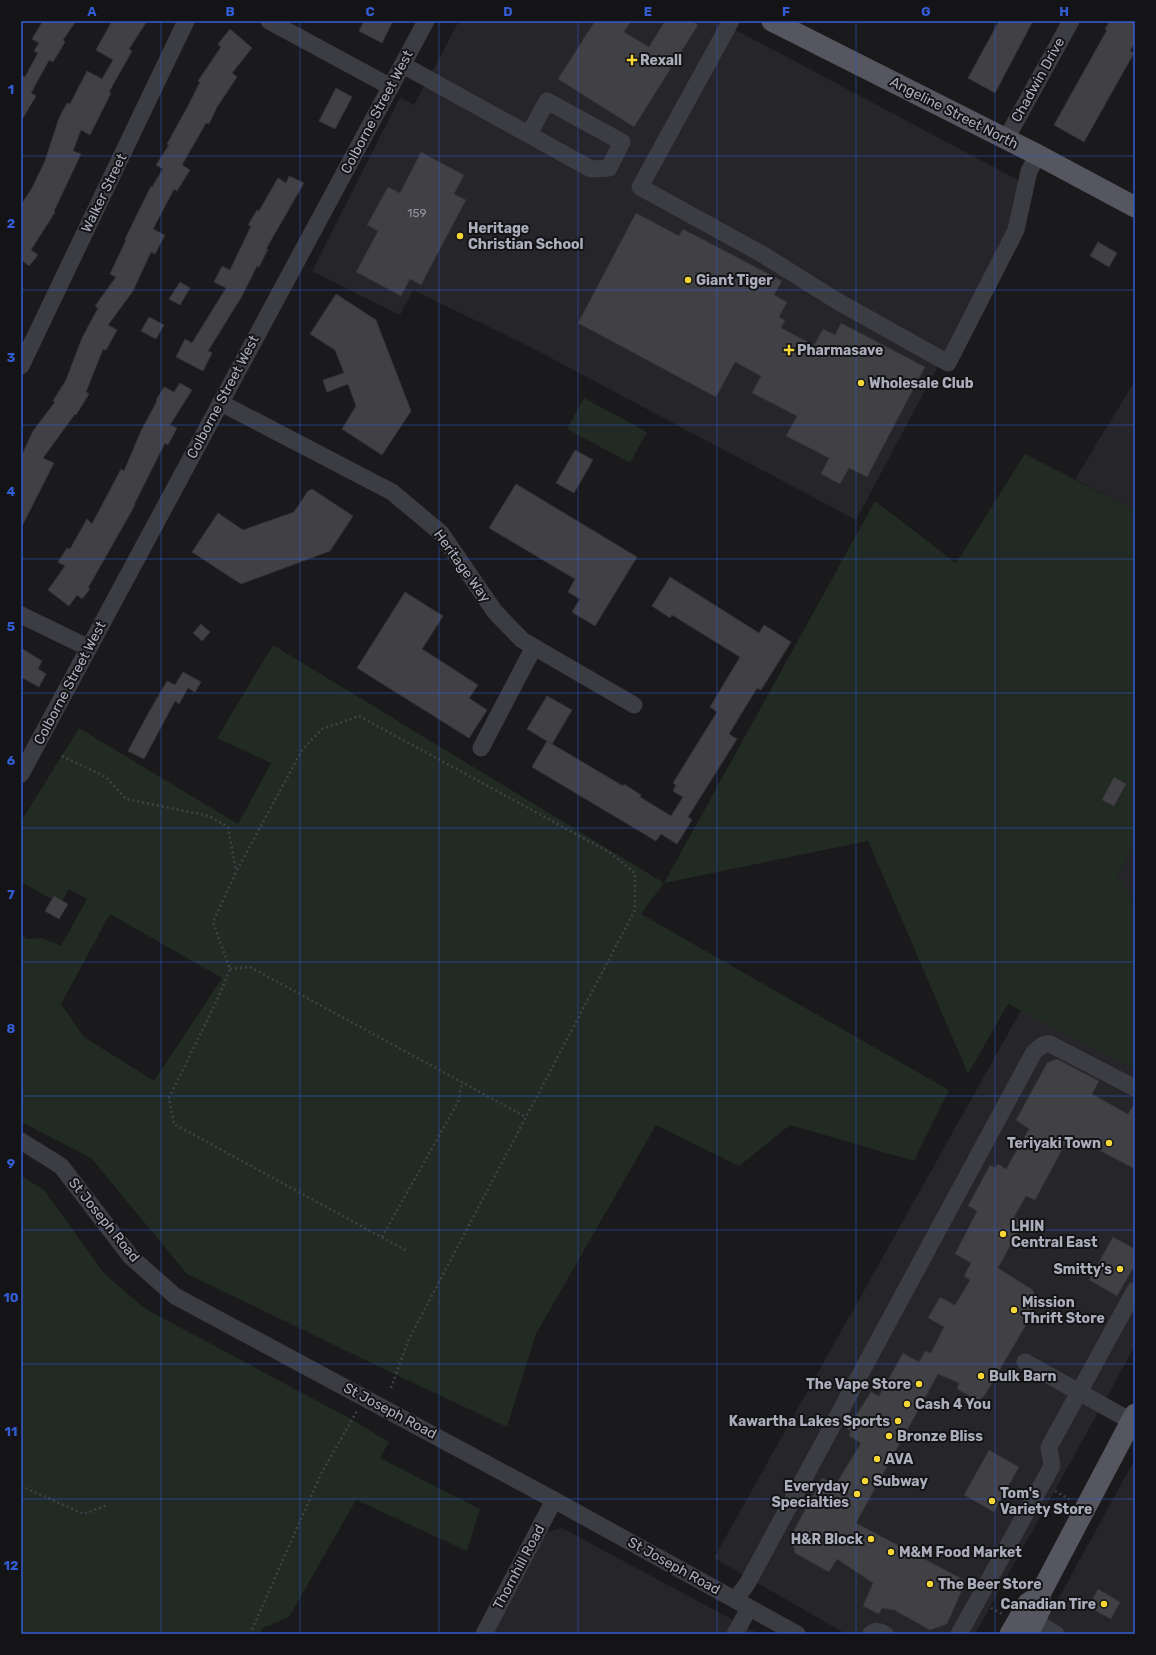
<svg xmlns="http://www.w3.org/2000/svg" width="1156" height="1655" font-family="Rubik,sans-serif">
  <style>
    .built { fill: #262529 }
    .green { fill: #212a23; fill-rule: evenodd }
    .building { fill: #414145; stroke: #343337 }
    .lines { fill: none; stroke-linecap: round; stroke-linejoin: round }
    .path { stroke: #404148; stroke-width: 2.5; stroke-dasharray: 2 3; stroke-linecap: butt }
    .minor { stroke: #3c3c43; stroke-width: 17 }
    .major { stroke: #565660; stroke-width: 21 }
    .grid { fill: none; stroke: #325cd4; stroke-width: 1; stroke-opacity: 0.55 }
    .poi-dot { fill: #f6d736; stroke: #141417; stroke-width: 1.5 }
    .labels { text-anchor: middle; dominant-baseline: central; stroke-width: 4; stroke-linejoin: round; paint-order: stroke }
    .number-label { font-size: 12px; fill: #90929e }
    .poi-label { font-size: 14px; font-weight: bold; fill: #abadbb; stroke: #141417; text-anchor: start }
    .street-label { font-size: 14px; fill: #abadbb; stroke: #141417 }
    .neatline { fill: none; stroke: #325cd4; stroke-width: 1.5 }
    .grid-label { font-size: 13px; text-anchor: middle; font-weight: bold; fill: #325cd4 }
  </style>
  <rect width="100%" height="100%" fill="#1a191b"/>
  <g class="built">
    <polygon points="459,21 719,21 1033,188 856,520 530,347 413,290 400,315 312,271 400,97 414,105"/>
    <polygon points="1135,381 1135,510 1075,479"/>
    <polygon points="1135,843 1135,901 1117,877"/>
    <polygon points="1024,1005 1135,1067 1135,1346 975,1634 846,1634 714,1558"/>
    <polygon points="1135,1459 1135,1634 1039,1634"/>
    <polygon points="562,1528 759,1634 491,1634 546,1532"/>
  </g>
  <g class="green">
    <polygon points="584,398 647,432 630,463 567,429"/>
    <path d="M1025,454L1135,510V843L1117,877L1135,901V1070L1008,1004L968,1074L868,841L664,883L641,914L949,1090L914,1161L790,1125L739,1166L656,1125L536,1334L507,1427L390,1372L187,1274L91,1158L21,1122V934L27,939L42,938L61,946L87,899L69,889L61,904L21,882V821L79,728L238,824L271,763L217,738L273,645L664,883L875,501L956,563ZM110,914L222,978L154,1081L84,1037L61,1004Z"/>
    <polygon points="21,1176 44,1190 104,1273 144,1308 351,1419 389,1442 380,1458 480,1509 467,1551 356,1500 289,1617 263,1628 259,1634 21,1634"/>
  </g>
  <g class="building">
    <polygon points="43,21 76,21 63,40 65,42 53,62 49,60 31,93 36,96 21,121 21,75 25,77 38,53 34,51 39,43 32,39"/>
    <polygon points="112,21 147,21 129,49 132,51 109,92 111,93 90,135 81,130 73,151 81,154 54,211 55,212 31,250 38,255 29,266 23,261 21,264 21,205 32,188 45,161 59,118 67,103 70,104 87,71 102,79 113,60 96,50"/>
    <polygon points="364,21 393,21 382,43 359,31"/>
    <polygon points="595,21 631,21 624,32 649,47 665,21 692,21 698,25 634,127 558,79"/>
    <polygon points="999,21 1033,21 995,93 968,78"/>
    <polygon points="1110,21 1135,21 1135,43 1130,51 1134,53 1084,142 1054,125 1107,30 1105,29"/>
    <polygon points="230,29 252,48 232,73 237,77 217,107 209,124 206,123 182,165 190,170 177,191 174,189 153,229 165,235 155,254 151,252 133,291 108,325 117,330 106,350 103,349 86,392 89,394 76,415 75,414 43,458 54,463 21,528 21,457 33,431 55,402 53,401 66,380 82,338 98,308 95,306 116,277 110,274 126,240 125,239 151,186 152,187 163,169 156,165 169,145 167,144 189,104 200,82 198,81 221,47 218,44"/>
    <polygon points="336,88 352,97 335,129 319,121"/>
    <polygon points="421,152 464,175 454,194 466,200 421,285 410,279 401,296 356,272 378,231 367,225 388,187 400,193"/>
    <polygon points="289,176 304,183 266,249 268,249 259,267 257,266 242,296 208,351 212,353 203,371 176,357 185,339 192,343 226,288 214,282 222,266 230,270 251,226 248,225 257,210 259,211 278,178 286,183"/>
    <polygon points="636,213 679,236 683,229 782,281 774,295 787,302 779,317 785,320 781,328 814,345 823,329 835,335 841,323 925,367 867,477 849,468 840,484 821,474 829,458 786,436 797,416 752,393 761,376 735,362 716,397 578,323"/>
    <polygon points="1098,242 1117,253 1109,267 1090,256"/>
    <polygon points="180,282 190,288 180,305 169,299"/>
    <polygon points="336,294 376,320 411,411 382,455 342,429 356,406 348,384 327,392 323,380 344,373 335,350 310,334"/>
    <polygon points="149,317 164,325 156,339 141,331"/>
    <polygon points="180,383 192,390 170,425 177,428 168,445 165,443 134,505 135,505 88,588 90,589 82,599 77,595 69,606 48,590 65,566 58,562 67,548 70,549 87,519 92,524 121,469 124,471 141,431 157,401 156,400 164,387 174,392"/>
    <polygon points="575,450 593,460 574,493 556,483"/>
    <polygon points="516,484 637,557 595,626 572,612 580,599 568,592 575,579 489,528"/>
    <polygon points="312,489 353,516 330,551 241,584 192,552 218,513 243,530 294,512 308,491"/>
    <polygon points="670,577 759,633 764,625 791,642 761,690 757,688 729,734 737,739 688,817 692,820 677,844 661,834 656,841 532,767 547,741 623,786 624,784 641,795 640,797 671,816 683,797 673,791 676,785 673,783 717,712 710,707 740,657 672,615 670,618 652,606"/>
    <polygon points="405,592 443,616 422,649 478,685 469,698 487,710 469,738 357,668"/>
    <polygon points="201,624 210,632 202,641 193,633"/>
    <polygon points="21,648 42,661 38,669 46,674 39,687 21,677"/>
    <polygon points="183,672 201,682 195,692 188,688 179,704 175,701 144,759 128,751 149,712 167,681 175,685"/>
    <polygon points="547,696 572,710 552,744 527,729"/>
    <polygon points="1114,777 1126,784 1114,806 1102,800"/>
    <polygon points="54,896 68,904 59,919 45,911"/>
    <polygon points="1057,1059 1099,1081 1092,1094 1128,1114 1135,1102 1135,1169 1070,1135 1035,1200 1026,1196 1014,1217 1023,1223 998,1268 1033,1290 1036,1299 1030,1318 985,1395 978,1401 957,1389 959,1383 938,1374 856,1523 966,1581 947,1624 930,1630 894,1610 882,1608 879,1614 863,1606 873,1583 837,1559 829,1572 795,1553 791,1536 822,1478 836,1484 861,1443 849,1436 851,1431 847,1429 871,1392 879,1396 903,1353 919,1362 925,1351 931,1353 944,1327 928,1318 940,1297 955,1305 970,1280 964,1276 971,1263 955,1254 977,1211 968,1206 990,1165 995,1168 998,1164 1006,1169 1029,1129 1016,1120 1047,1063"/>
    <polygon points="1113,1237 1135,1249 1135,1265 1117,1296 1089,1280"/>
    <polygon points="989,1450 1019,1467 994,1512 964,1495"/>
    <polygon points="1098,1589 1120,1602 1111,1619 1088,1607"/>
  </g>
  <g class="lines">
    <g class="path">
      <polyline points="62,756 106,777 126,799 209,816 228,827 236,871"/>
      <polyline points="230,969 250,967 526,1117"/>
      <polyline points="382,1237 458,1102 462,1082"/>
      <polyline points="391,1388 408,1341 635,910 635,873 609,852 359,716 322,729 302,750 236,872 213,922 230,969 219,996 169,1098 174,1124 407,1251"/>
      <polyline points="21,1486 84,1514 107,1505"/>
      <polyline points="1055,1491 1069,1499"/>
      <polyline points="991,1608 1002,1614"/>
      <polyline points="250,1634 321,1474 357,1411"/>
    </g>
    <g class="minor">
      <polyline points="269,21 391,87"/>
      <polyline points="731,21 640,187 762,254 837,301 948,363 1016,230 1029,171 1038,155"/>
      <polyline points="403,65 591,169 609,168 622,142 547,101 529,134"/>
      <polyline points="1006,139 1071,21"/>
      <polyline points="21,366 186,21"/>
      <polyline points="221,403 392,492 441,533 495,612 522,640 634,705"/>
      <polyline points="21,615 89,648"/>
      <polyline points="481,748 534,647"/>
      <polyline points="21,774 426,21"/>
      <polyline points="21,1141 61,1166 131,1257 175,1296 554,1500 797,1634"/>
      <polyline points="1025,1362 1131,1421"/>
      <path d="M735,1600L747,1584L1034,1052C1039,1048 1043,1043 1050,1044L1135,1088"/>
      <polyline points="1034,1621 1056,1634"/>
      <polyline points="484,1634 554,1500"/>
      <polyline points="735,1634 749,1608"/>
      <path d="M871,1634C876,1630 879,1631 885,1634"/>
      <polyline points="959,1634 1052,1466 1049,1447 1135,1290"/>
    </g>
    <g class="major">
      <polyline points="772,21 1038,155 1135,207"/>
      <polyline points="1010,1634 1028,1603 1039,1596 1135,1414"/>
      <polyline points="1028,1634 1042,1606 1039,1596"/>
    </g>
  </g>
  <path class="grid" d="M161,21V1634M300,21V1634M439,21V1634M578,21V1634M717,21V1634M856,21V1634M995,21V1634M21,156H1135M21,290H1135M21,425H1135M21,559H1135M21,693H1135M21,828H1135M21,962H1135M21,1096H1135M21,1230H1135M21,1364H1135M21,1499H1135"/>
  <g class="poi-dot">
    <path d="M630 54h4v4h4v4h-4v4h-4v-4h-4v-4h4z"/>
    <circle cx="460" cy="236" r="4"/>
    <circle cx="688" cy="280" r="4"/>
    <path d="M787 344h4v4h4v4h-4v4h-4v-4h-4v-4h4z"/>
    <circle cx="861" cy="383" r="4"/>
    <circle cx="1109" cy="1143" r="4"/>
    <circle cx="1003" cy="1234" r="4"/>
    <circle cx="1120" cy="1269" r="4"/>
    <circle cx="1014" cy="1310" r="4"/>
    <circle cx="981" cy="1376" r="4"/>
    <circle cx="919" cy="1384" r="4"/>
    <circle cx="907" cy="1404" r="4"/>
    <circle cx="898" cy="1421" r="4"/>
    <circle cx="889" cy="1436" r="4"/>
    <circle cx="877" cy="1459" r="4"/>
    <circle cx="865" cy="1481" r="4"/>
    <circle cx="857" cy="1494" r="4"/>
    <circle cx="992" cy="1501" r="4"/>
    <circle cx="871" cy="1539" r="4"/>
    <circle cx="891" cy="1552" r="4"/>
    <circle cx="930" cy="1584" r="4"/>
    <circle cx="1104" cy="1604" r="4"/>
  </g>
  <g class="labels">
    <g class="number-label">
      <text x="417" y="213">159</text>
    </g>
    <g class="poi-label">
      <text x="640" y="60">Rexall</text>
      <text x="468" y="228">Heritage<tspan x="468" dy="16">Christian School</tspan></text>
      <text x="696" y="280">Giant Tiger</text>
      <text x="797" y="350">Pharmasave</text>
      <text x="869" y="383">Wholesale Club</text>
      <text x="1101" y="1143" text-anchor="end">Teriyaki Town</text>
      <text x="1011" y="1226">LHIN<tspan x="1011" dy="16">Central East</tspan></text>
      <text x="1112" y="1269" text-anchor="end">Smitty's</text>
      <text x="1022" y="1302">Mission<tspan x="1022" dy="16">Thrift Store</tspan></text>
      <text x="989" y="1376">Bulk Barn</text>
      <text x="911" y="1384" text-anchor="end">The Vape Store</text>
      <text x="915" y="1404">Cash 4 You</text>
      <text x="890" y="1421" text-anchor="end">Kawartha Lakes Sports</text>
      <text x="897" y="1436">Bronze Bliss</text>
      <text x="885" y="1459">AVA</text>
      <text x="873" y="1481">Subway</text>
      <text x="849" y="1486" text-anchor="end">Everyday<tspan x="849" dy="16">Specialties</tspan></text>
      <text x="1000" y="1493">Tom's<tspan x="1000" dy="16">Variety Store</tspan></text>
      <text x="863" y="1539" text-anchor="end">H&amp;R Block</text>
      <text x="899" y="1552">M&amp;M Food Market</text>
      <text x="938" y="1584">The Beer Store</text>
      <text x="1096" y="1604" text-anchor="end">Canadian Tire</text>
    </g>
    <g class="street-label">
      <text transform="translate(1038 80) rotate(-61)">Chadwin Drive</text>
      <text transform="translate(377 112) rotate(-62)">Colborne Street West</text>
      <text transform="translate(954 113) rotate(27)">Angeline Street North</text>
      <text transform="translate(104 193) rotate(-64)">Walker Street</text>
      <text transform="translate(223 397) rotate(-62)">Colborne Street West</text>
      <text transform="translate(462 566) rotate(54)">Heritage Way</text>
      <text transform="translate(70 683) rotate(-62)">Colborne Street West</text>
      <text transform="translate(104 1220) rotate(51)">St Joseph Road</text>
      <text transform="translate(390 1411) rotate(28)">St Joseph Road</text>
      <text transform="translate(674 1566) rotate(29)">St Joseph Road</text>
      <text transform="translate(519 1567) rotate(-62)">Thornhill Road</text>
    </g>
  </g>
  <rect width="1156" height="1655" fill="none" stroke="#141417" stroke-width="44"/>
  <rect x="22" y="22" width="1112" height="1611" class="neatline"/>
  <g class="grid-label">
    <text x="92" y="16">A</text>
    <text x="230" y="16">B</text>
    <text x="370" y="16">C</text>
    <text x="508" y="16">D</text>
    <text x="648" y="16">E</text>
    <text x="786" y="16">F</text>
    <text x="926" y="16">G</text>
    <text x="1064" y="16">H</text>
    <text x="11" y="94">1</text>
    <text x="11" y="228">2</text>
    <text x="11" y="362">3</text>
    <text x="11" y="496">4</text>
    <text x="11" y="631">5</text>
    <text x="11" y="765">6</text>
    <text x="11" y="899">7</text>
    <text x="11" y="1033">8</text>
    <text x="11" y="1168">9</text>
    <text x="11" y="1302">10</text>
    <text x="11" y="1436">11</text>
    <text x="11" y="1570">12</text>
  </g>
</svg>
